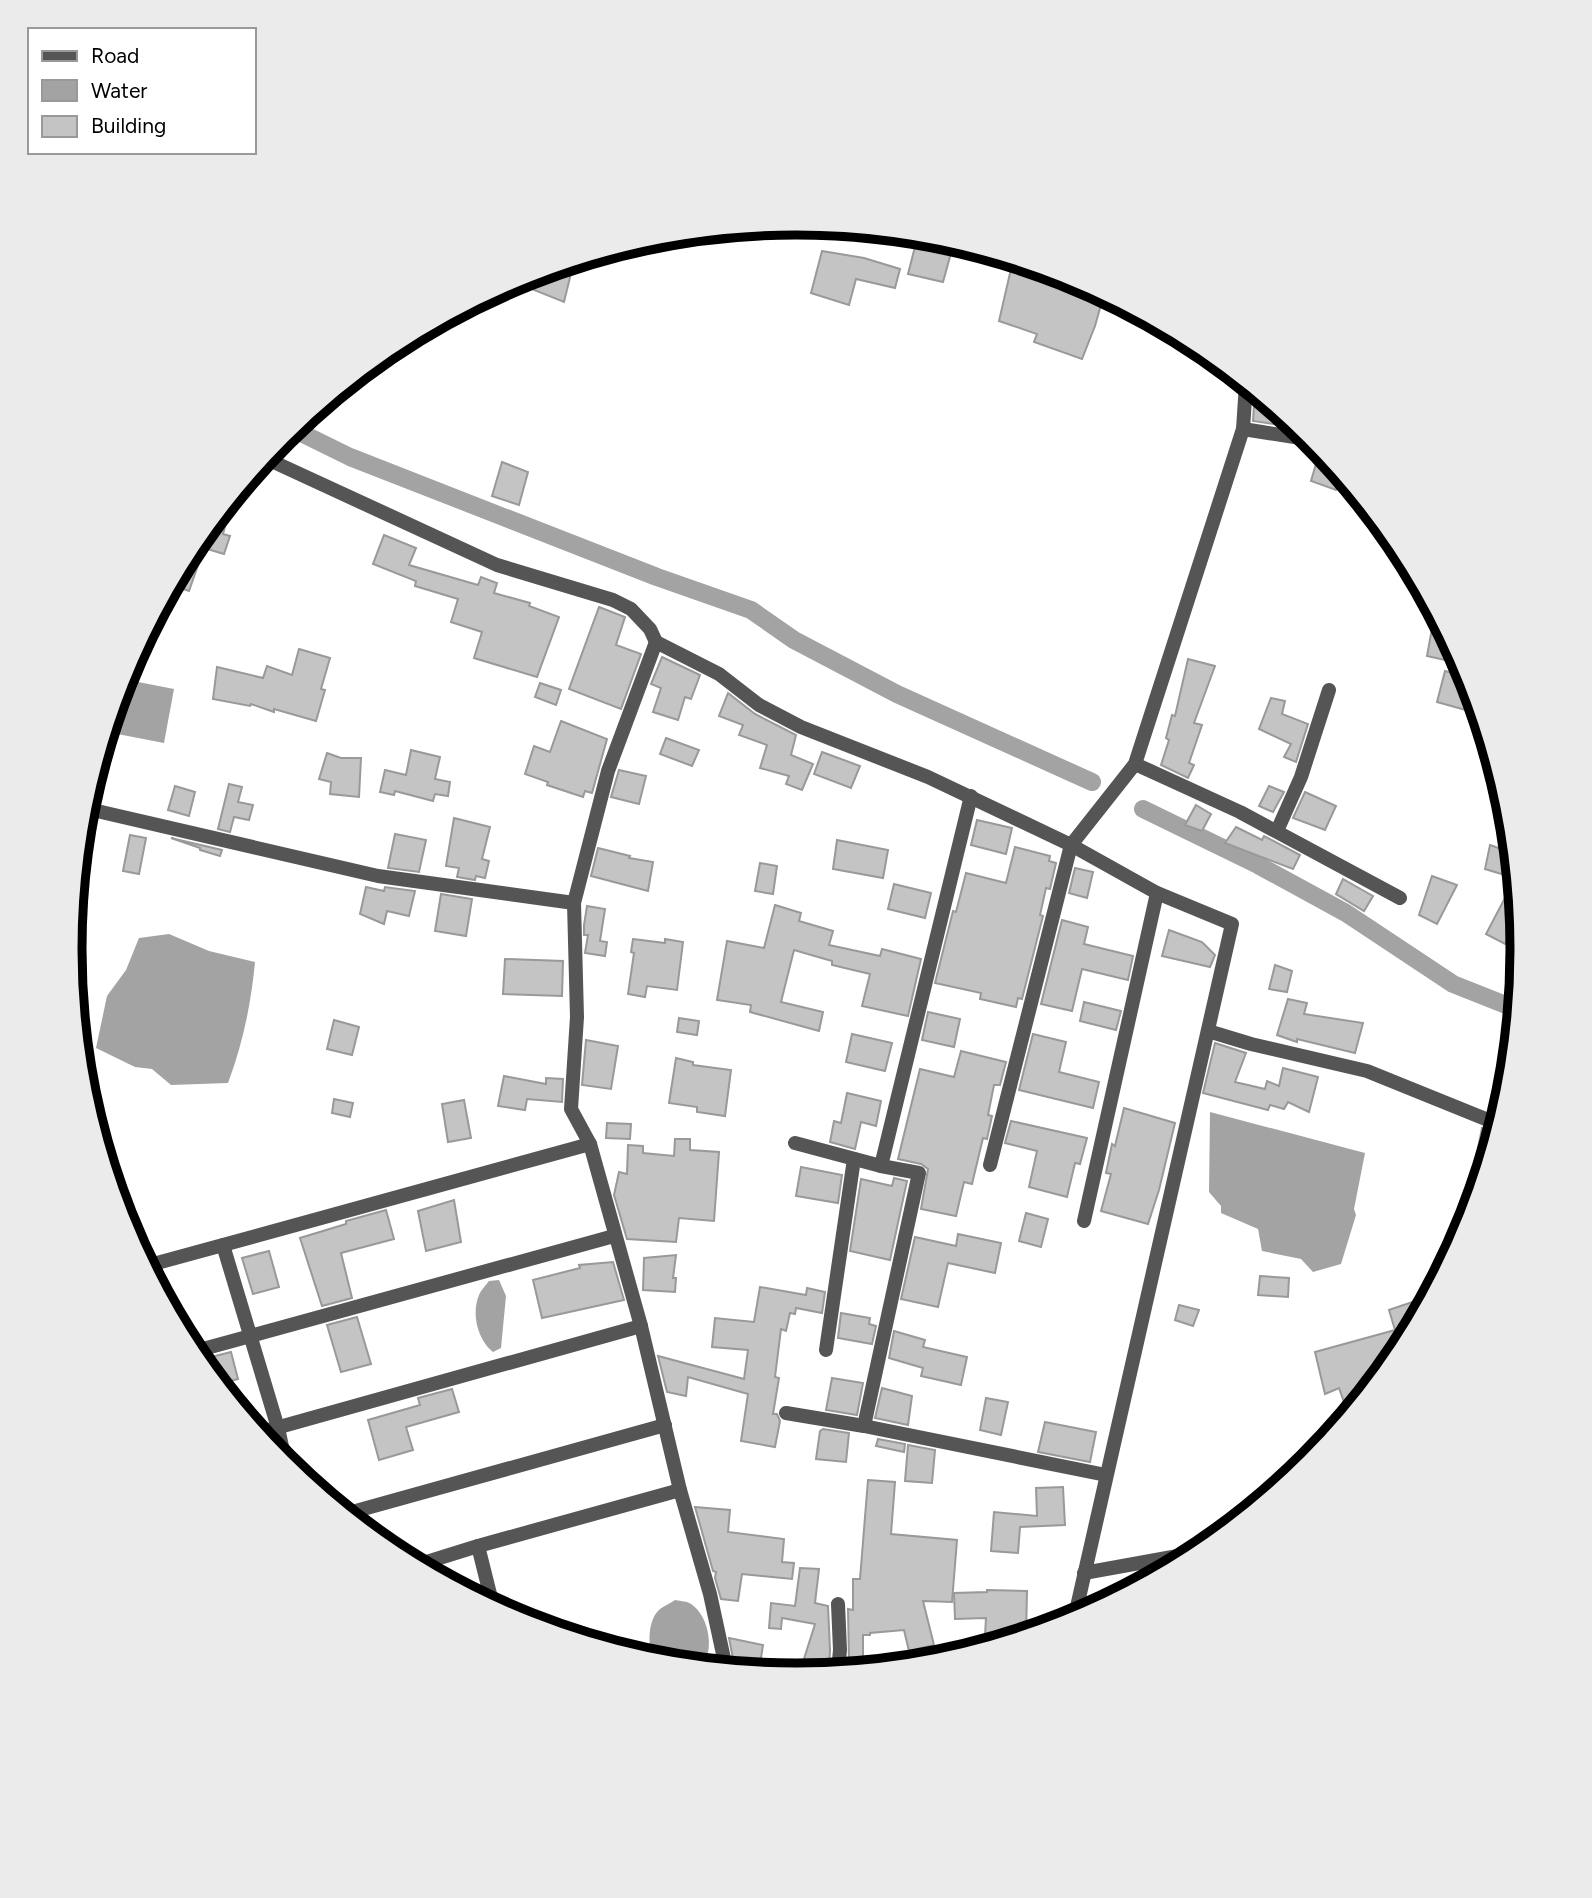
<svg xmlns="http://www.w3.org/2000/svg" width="1592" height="1898" font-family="Figtree,sans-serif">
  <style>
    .water { fill: #a3a3a3 }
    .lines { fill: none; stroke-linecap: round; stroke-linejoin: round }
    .canal { stroke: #a3a3a3; stroke-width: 18 }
    .building { fill: #c4c4c4; stroke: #999; stroke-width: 2 }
    .minor { stroke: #555; stroke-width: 14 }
    .rim { fill: none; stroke: #000; stroke-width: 9 }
  </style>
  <rect width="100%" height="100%" fill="#fff"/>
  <g class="water">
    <polygon points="123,679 174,689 164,743 107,732"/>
    <path d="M169,934L209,951L255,962C251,1004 243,1043 228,1083L171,1085L152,1069L135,1067L96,1048L107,996L126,970L139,938Z"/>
    <polygon points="1210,1112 1365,1153 1354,1209 1356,1215 1341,1264 1313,1272 1301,1259 1262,1251 1258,1229 1221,1213 1221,1206 1209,1192"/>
    <path d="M499,1280L506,1296L501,1348L493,1352C478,1340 471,1314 479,1295C481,1290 486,1285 489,1281Z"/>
    <path d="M675,1600C679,1601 683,1601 687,1602C708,1610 716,1650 702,1666L653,1661C648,1646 647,1620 660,1609C664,1606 671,1603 675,1600Z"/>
  </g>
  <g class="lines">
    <g class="canal">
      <polyline points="291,428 350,457 657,577 751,610 794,640 897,694 1092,782"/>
      <polyline points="1143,809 1258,865 1346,913 1453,984 1516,1009"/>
    </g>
  </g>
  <g class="building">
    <polygon points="918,235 938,237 954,242 943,282 908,274"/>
    <polygon points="822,251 864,258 900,269 895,288 856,279 849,305 811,293"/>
    <polygon points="1013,260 1074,278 1104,294 1095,326 1082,359 1034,342 1037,334 999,321"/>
    <polygon points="574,261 564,302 534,290 538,272"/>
    <polygon points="1255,391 1298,426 1300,428 1253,421"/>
    <polygon points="1318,457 1328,458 1339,472 1336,490 1311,481"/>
    <polygon points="502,462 528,472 519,505 492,496"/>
    <polygon points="213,520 226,523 223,534 230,536 224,554 204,548 189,591 171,585 193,545"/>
    <polygon points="384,535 416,548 409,565 478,585 481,577 497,583 494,593 530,603 529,606 559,617 537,677 474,658 482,632 451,622 458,599 415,586 416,581 373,564"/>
    <polygon points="599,607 625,617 616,645 641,654 621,709 569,689"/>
    <polygon points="1435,612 1463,664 1427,656"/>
    <polygon points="299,649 330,658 321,689 325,690 316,721 274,709 274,712 251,704 250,706 213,699 217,667 263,678 267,666 292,675"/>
    <polygon points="662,657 700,675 691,699 685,697 678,720 653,712 661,688 651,684"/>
    <polygon points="1188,659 1215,666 1194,723 1202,725 1189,763 1194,765 1188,778 1161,765 1169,740 1166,738 1172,715 1175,716"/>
    <polygon points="1445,671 1469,677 1480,714 1437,702"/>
    <polygon points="540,683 561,690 556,705 535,697"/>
    <polygon points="728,693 755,714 796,735 791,755 813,764 802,790 786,784 789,776 760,768 767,745 739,735 743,725 719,716"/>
    <polygon points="1271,698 1285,701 1282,714 1308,724 1296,762 1284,757 1291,744 1259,729"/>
    <polygon points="561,721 607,739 592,793 585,791 583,797 547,785 548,782 525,774 534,746 550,752"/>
    <polygon points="666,738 699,750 692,766 660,754"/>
    <polygon points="411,750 440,757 435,779 450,782 448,796 435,794 433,801 395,791 394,795 380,792 385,770 406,775"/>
    <polygon points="822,752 860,766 851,788 814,774"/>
    <polygon points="327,753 341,758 361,758 359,797 330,794 331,782 319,779"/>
    <polygon points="619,770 646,776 639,804 611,797"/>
    <polygon points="229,784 242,787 238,802 253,805 249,820 234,817 230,832 218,829"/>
    <polygon points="175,786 195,792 189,816 168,810"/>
    <polygon points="1269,786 1284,792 1273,812 1259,806"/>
    <polygon points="1305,792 1336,806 1325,830 1293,818"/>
    <polygon points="1196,805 1211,814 1202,831 1185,825"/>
    <polygon points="454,818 490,827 482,859 489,861 485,878 476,876 475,880 457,877 459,868 446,866"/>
    <polygon points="977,820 1012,828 1006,854 971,845"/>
    <polygon points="1236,827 1262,840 1264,836 1300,855 1293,869 1225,843"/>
    <polygon points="395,834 426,840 419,872 388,868"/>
    <polygon points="130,835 146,838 139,874 123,871"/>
    <polygon points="171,838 222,850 220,856 200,850 200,848"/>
    <polygon points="837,840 888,850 883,878 833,869"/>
    <polygon points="1490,845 1513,853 1515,878 1485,869"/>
    <polygon points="1015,847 1050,856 1049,861 1056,863 1050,889 1046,888 1040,915 1043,916 1022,999 1018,998 1016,1007 980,999 981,993 935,983 953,911 956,912 966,873 1006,883"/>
    <polygon points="598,848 630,856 629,858 653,862 648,891 591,876"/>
    <polygon points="760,863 777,866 773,894 755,891"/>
    <polygon points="1075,868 1093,872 1087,898 1069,893"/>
    <polygon points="1432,876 1457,885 1437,924 1419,915"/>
    <polygon points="1343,879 1373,896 1364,911 1336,894"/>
    <polygon points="1515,879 1519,917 1505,944 1486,934"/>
    <polygon points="894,884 931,893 925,918 888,909"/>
    <polygon points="366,887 384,891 385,887 415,891 409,916 387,911 384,924 360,914"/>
    <polygon points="441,894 472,899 466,936 435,931"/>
    <polygon points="775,905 801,913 799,921 833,931 829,945 880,956 882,949 921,959 908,1016 862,1006 870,974 832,965 832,961 794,950 781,1002 823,1012 819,1031 750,1012 751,1005 717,1000 727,941 764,948"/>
    <polygon points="587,906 605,909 600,941 607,942 605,956 585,953 588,935 584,935 584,925"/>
    <polygon points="1062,920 1088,927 1084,944 1133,956 1128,980 1082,969 1072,1011 1041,1004"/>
    <polygon points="1169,930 1202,942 1215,955 1210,967 1162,956"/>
    <polygon points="633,939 665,943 665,939 683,942 677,990 647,986 645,997 628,994 634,953 631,952"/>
    <polygon points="505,959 563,961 562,996 503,994"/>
    <polygon points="1275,965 1292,971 1287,992 1269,989"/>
    <polygon points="1288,999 1307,1003 1304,1014 1363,1023 1355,1053 1297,1039 1297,1042 1277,1035"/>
    <polygon points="1084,1002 1121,1011 1116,1030 1080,1021"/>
    <polygon points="928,1012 960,1019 954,1047 922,1040"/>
    <polygon points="679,1018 699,1021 697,1035 677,1032"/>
    <polygon points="334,1020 359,1027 352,1055 327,1049"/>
    <polygon points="852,1034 892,1043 885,1071 846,1062"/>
    <polygon points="1033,1034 1066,1042 1059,1072 1099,1082 1093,1108 1019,1090"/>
    <polygon points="586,1040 618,1046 611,1089 582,1085"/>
    <polygon points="1215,1043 1246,1053 1235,1082 1265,1089 1267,1081 1279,1086 1283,1068 1318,1077 1309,1112 1288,1102 1284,1109 1270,1105 1268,1110 1203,1093"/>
    <polygon points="961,1051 1006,1062 1000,1085 994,1085 988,1115 992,1116 987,1139 983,1138 972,1184 964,1182 956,1216 921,1209 928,1169 921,1164 898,1159 920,1069 954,1077"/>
    <polygon points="676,1058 693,1062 693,1065 731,1070 725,1116 697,1112 697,1107 669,1103"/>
    <polygon points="504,1076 546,1084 546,1078 563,1079 562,1102 527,1099 525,1110 498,1106"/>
    <polygon points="847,1093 881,1101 876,1126 861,1122 855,1149 830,1142 834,1121 841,1123"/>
    <polygon points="334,1099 353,1103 350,1117 332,1113"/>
    <polygon points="464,1100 471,1138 448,1142 442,1104"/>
    <polygon points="1124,1108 1175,1123 1159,1190 1148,1224 1101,1211 1111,1174 1106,1173 1112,1144 1115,1146"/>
    <polygon points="1011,1121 1087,1138 1080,1164 1075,1163 1067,1197 1029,1187 1037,1151 1005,1143"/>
    <polygon points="607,1123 631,1124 630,1139 606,1138"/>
    <polygon points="1482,1128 1495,1133 1487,1160 1476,1158"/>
    <polygon points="675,1139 690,1139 690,1150 719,1152 714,1221 679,1218 676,1242 627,1239 614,1195 619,1172 627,1174 628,1145 643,1146 643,1153 674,1156"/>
    <polygon points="801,1167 842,1175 838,1203 796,1196"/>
    <polygon points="894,1178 907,1181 890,1260 850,1251 861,1179 892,1186"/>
    <polygon points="454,1200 461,1242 426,1251 418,1211"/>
    <polygon points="386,1210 394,1239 341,1253 352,1298 322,1306 300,1238 346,1224 346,1221"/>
    <polygon points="1026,1213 1048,1219 1041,1247 1019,1241"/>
    <polygon points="958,1234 1001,1243 995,1273 948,1263 938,1307 901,1299 915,1237 956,1246"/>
    <polygon points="269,1251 279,1287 253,1294 242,1258"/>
    <polygon points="676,1255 673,1278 676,1278 675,1292 643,1290 644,1258"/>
    <polygon points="613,1262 624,1300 542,1318 533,1280 580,1268 579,1265"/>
    <polygon points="1260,1276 1289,1278 1288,1297 1258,1295"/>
    <polygon points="760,1287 806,1295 807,1288 825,1292 822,1313 796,1308 795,1314 790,1313 786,1331 781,1329 775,1377 779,1378 773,1414 777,1414 780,1421 775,1447 741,1441 748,1394 688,1377 686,1396 667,1392 658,1356 744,1379 748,1350 712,1347 715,1318 754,1322"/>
    <polygon points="1430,1296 1399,1353 1362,1398 1344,1402 1339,1388 1325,1394 1315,1352 1395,1330 1389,1310"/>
    <polygon points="1179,1305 1199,1310 1193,1326 1175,1320"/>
    <polygon points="841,1313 870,1318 869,1324 876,1326 872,1344 838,1338"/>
    <polygon points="357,1317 371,1364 341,1372 327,1325"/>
    <polygon points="894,1331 925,1340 923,1347 967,1357 961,1385 921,1376 923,1368 889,1358"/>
    <polygon points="231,1352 238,1379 218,1384 199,1360"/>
    <polygon points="832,1378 863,1383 857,1415 826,1410"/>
    <polygon points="882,1388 912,1396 908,1425 875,1418"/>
    <polygon points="452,1389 459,1412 406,1427 413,1450 379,1460 368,1420 420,1405 418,1398"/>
    <polygon points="986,1398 1008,1402 1001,1435 980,1430"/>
    <polygon points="1045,1422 1096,1432 1090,1462 1038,1452"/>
    <polygon points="823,1429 849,1433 846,1462 816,1459 820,1431"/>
    <polygon points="878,1439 905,1444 904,1452 876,1446"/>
    <polygon points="908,1445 935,1450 932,1483 905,1481"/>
    <polygon points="868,1480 895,1482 891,1534 957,1540 952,1602 923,1601 934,1645 909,1651 904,1630 870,1633 870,1635 863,1635 863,1661 849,1661 848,1609 853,1610 853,1579 860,1579"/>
    <polygon points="1063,1487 1065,1525 1020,1527 1018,1553 991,1551 994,1512 1037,1516 1036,1488"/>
    <polygon points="695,1507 730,1510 728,1532 784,1539 782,1562 794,1563 792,1579 742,1574 738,1601 721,1599 715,1578 716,1572 713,1571"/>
    <polygon points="800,1568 819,1569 815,1603 828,1606 830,1650 829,1669 803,1662 815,1624 782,1618 781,1629 769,1628 771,1603 795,1606"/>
    <polygon points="987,1590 1027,1591 1026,1634 985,1635 986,1618 955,1619 954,1593 987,1592"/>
    <polygon points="729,1638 763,1645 759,1671 735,1669"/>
  </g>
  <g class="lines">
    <g class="minor">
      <polyline points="1243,429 1313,440"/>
      <polyline points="265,458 497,565 613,600 631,609 650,629 656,642"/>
      <polyline points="1135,764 1240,812 1400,898"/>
      <polyline points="84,808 378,876 574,903"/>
      <polyline points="1277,831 1301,777 1329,690"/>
      <polyline points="1208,1031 1251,1044 1367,1071 1498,1124"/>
      <polyline points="795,1143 881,1166 919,1173 864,1426"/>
      <polyline points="590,1144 571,1109 577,1017 574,903 608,771 656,642 719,674 759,705 801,727 928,777 1071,845 1157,893 1232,924 1074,1620"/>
      <polyline points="990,1165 1071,845 1135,764 1243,429 1246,384"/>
      <polyline points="881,1166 971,796"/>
      <polyline points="1084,1221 1157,893"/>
      <polyline points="223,1245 590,1144 641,1326 680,1490 710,1594 726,1668"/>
      <polyline points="146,1266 223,1245 278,1428 286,1465"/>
      <polyline points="826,1350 854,1159"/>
      <polyline points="192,1352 614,1236"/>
      <polyline points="786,1413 864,1426 1106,1475"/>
      <polyline points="258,1433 641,1326"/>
      <polyline points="345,1514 665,1425"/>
      <polyline points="478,1546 680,1490"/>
      <polyline points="417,1565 478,1546 493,1606"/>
      <polyline points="1084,1573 1200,1552"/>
      <polyline points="838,1671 840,1650 838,1604"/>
    </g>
  </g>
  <path d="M0 0H1592V1898H0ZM82 949a714 714 0 1 1 1428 0a714 714 0 1 1-1428 0Z" fill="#ebebeb" fill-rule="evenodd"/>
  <path class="rim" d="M82 949a714 714 0 1 1 1428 0a714 714 0 1 1-1428 0Z"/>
  <rect x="28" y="28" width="228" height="126" fill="#ffffff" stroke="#999999" stroke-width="2"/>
  <rect x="42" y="51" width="35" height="10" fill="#555555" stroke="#999999" stroke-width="2"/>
  <text x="91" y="63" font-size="21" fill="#000000">Road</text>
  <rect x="42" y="80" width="35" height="21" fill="#a3a3a3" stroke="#999999" stroke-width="2"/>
  <text x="91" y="98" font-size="21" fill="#000000">Water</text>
  <rect x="42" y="116" width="35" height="21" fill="#c4c4c4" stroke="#999999" stroke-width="2"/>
  <text x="91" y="133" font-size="21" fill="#000000">Building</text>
</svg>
